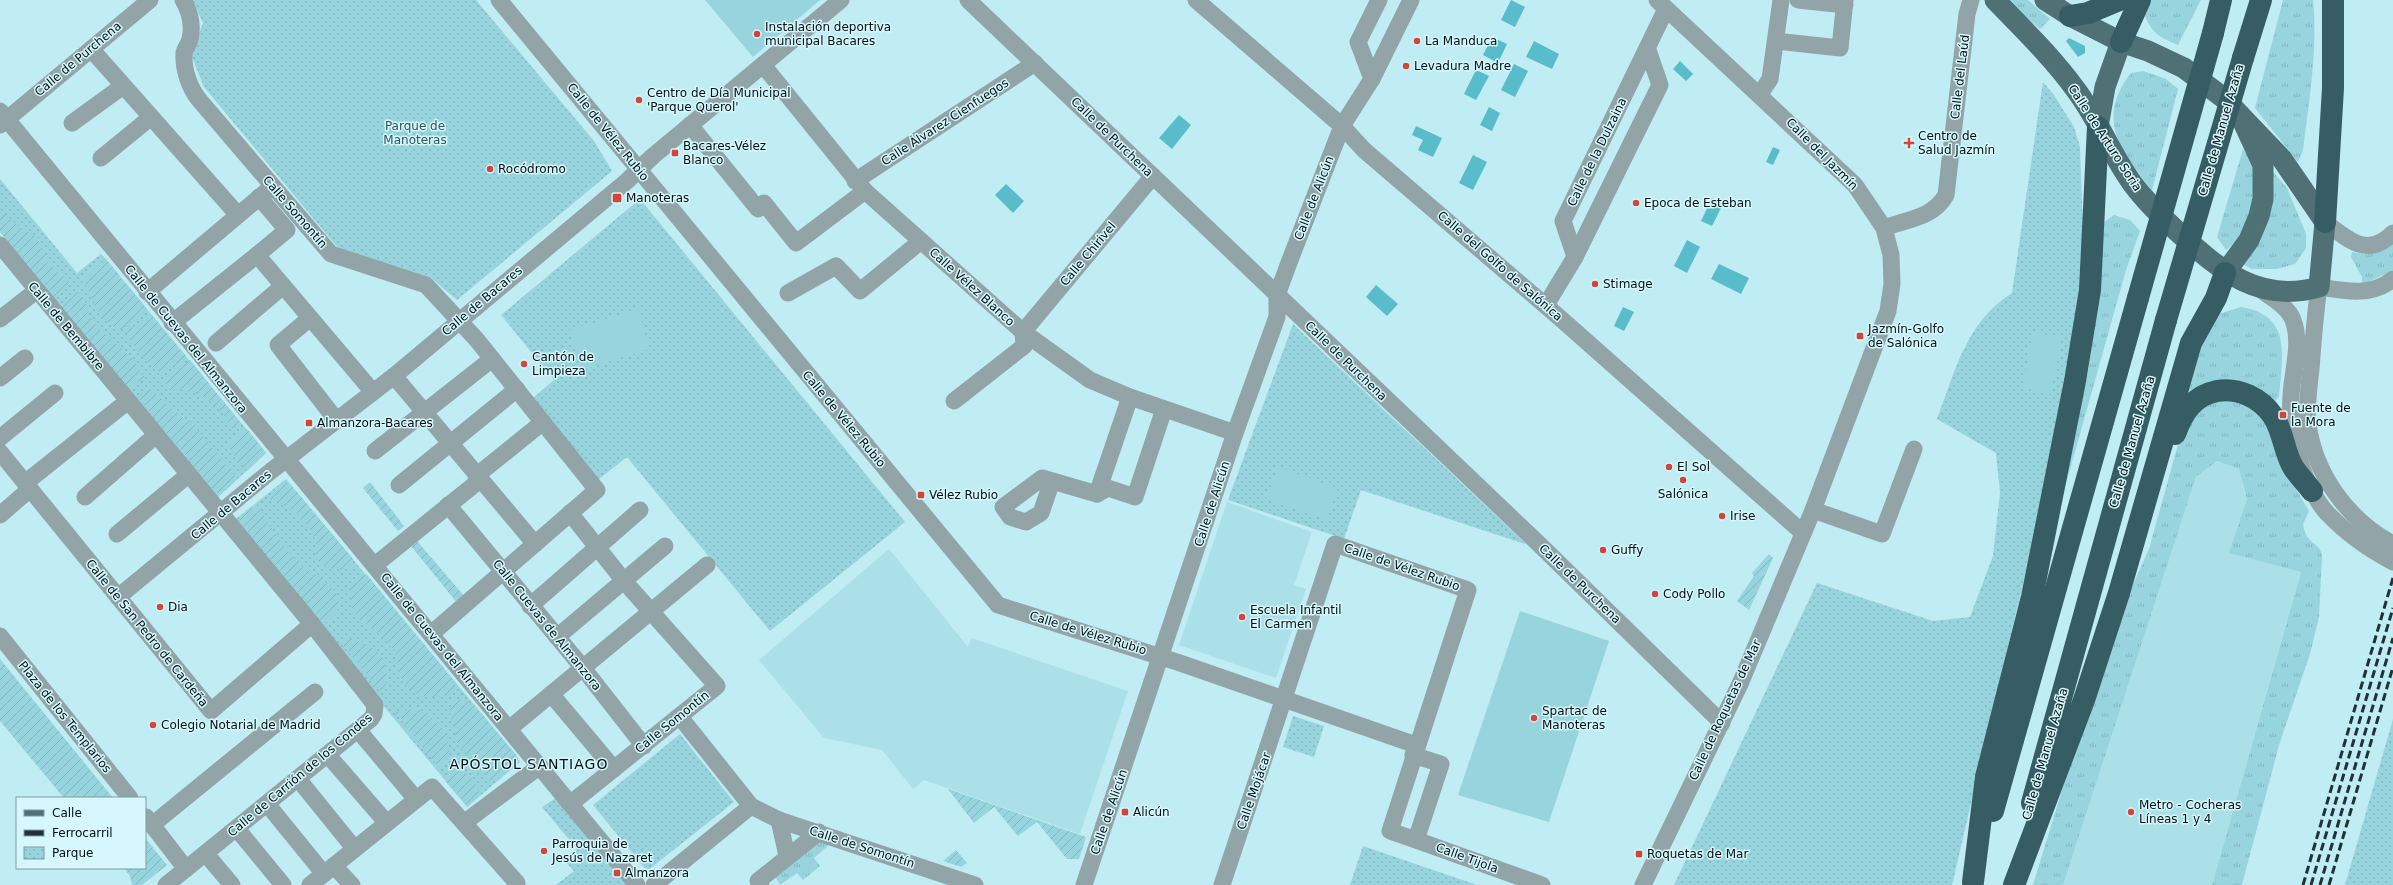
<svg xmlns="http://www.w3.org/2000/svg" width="2393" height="885" font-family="'DejaVu Sans',sans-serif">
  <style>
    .built { fill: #abe0e9 }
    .grass { fill: url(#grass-tufts) }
    .park { fill: url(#park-dots) }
    .garden { fill: url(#garden-furrows) }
    .pitch { fill: #97d4de }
    .water { fill: #58bccb }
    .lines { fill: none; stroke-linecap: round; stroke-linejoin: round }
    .minor { stroke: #92a4a7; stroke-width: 17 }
    .major { stroke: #4f7075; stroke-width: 21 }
    .highway { stroke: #355d63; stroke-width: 22 }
    .rail { stroke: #203236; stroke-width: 3; stroke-dasharray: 8 4; stroke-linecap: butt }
    .highway-bridge { stroke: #355d63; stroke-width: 22 }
    .poi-dot { fill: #d24538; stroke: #d5f7fd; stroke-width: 1.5 }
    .labels { text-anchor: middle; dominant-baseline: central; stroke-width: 3; stroke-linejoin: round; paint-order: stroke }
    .poi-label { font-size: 12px; fill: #021013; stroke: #d5f7fd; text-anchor: start }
    .street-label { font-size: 12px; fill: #021013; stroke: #d5f7fd }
    .park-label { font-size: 12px; fill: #2b575e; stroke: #d5f7fd }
    .quarter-label { font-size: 14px; letter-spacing: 1px; fill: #021013; stroke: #d5f7fd }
  </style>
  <defs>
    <pattern id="grass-tufts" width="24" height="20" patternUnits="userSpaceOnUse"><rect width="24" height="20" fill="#97d4de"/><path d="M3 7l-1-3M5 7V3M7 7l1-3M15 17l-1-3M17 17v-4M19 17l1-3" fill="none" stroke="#80b5be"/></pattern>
    <pattern id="park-dots" width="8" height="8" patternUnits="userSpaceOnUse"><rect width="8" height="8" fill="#97d4de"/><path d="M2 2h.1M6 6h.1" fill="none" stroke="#80b5be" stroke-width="1.8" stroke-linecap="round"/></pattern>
    <pattern id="garden-furrows" width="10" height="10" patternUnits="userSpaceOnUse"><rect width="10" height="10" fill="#97d4de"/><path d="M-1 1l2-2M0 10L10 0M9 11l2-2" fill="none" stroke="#80b5be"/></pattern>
  </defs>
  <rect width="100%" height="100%" fill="#c0ecf3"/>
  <g class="built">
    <polygon points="2217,461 2239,469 2247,499 2230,553 2301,571 2212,885 2063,885 2196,477"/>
    <polygon points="1227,502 1312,532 1294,585 1306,589 1276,678 1179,645"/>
    <polygon points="889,549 968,647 971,638 1128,691 1080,834 924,780 913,789 882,750 824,738 759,660"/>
  </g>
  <g class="grass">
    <polygon points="2007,0 2028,0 2050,19 2040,29"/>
    <path d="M2150,0H2201L2178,45C2159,37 2151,33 2144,13Z"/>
    <path d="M2283,0H2313C2318,50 2309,100 2303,150L2298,162L2255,108Z"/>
    <path d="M2143,71L2166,79L2178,89L2152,190C2121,153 2095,118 2131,73Z"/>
    <path d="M2243,149C2247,155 2252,162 2254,168C2259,195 2247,234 2226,250L2217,237Z"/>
    <polygon points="2267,165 2287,188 2306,234 2306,248 2295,264 2277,269 2252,269 2239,262"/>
    <polygon points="2114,215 2130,220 2140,231 2126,270 2062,498 2089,366 2100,282 2104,222"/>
    <path d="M2393,244V270L2362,285V277L2351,257L2352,252C2366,255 2383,254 2393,244Z"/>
    <path d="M2241,307C2293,316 2282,355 2279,397L2274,402C2243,373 2223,376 2187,392L2204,334L2219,314Z"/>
    <path d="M2224,394L2266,417L2289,477L2309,511L2303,524C2304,528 2305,535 2309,539C2315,546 2320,545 2322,556L2319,617L2310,654L2279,745L2242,885H2212L2301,572L2229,553L2247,499L2239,469L2217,461L2196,477L2063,885H2033L2077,741L2124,605L2149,549L2182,430L2191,413Z"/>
    <polygon points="818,839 830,844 814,858 820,866 803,880 797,873 780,885 775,876"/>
  </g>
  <g class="park">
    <polygon points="192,0 476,0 594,141 612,171 457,300 431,278 338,248 204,87 191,55 203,23"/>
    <path d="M2043,82L2054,95L2074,127L2080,147L2083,232L2080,287L2040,515L2002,670L1952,885H1674L1817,583L1933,621L1970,617L1993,556L2000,493L1996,453L1937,419C1956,370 1965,323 2012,293Z"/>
    <polygon points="0,179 77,273 101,254 104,257 266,453 218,497 0,232"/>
    <polygon points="640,199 905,522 770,631 627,457 599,479 532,399 554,380 501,315"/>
    <polygon points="1293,324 1525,543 1525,544 1361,490 1344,539 1228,500"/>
    <polygon points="286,479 516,755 520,762 467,807 232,522"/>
    <polygon points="1293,716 1324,726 1314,757 1283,747"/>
    <polygon points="2393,719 2393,885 2345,885"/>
    <polygon points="680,734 734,802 647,871 593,805"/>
    <polygon points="557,797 631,885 556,885 574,871 563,859 577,849 542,807"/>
    <polygon points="1363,846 1477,885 1350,885"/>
  </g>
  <g class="garden">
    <polygon points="0,209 17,225 38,238 48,263 72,284 54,298 0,232"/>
    <polygon points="106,259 146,308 123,329 117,330 100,314 83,279"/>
    <polygon points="77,292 86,304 88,315 99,329 132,358 144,377 129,389 60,305"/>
    <path d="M150,313L186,356C177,363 164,378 153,368L128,338L127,332Z"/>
    <path d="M190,360L240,422L232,428C227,424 226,418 222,413C205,395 194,389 170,390L162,379Z"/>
    <polygon points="153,390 170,409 192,423 235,476 236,480 221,492 216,493 139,399 147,391"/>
    <polygon points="247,429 266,453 247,471 231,451 229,444 239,433"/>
    <path d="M284,481L291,485L354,560L350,567C340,572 320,569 316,556C315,552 317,547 316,543C315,538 311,531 308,527C300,513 284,503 269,498L272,492Z"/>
    <polygon points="370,482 404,526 398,531 363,488"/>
    <path d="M255,506H259C270,527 283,548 300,564C313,576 340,584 339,605C339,614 330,619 324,624L239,521L242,515Z"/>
    <polygon points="417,541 465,597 458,604 411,546"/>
    <polygon points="1769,554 1773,558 1749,610 1737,601 1754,576 1752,573"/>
    <path d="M367,575L456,683C454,691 449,694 441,696C424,702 406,690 399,674C396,667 397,658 394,650C392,647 388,644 386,641C367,621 349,622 350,590L359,576Z"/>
    <path d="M346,638C371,639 397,663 383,690H379L342,644V640Z"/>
    <polygon points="0,659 113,798 64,798 0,721"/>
    <polygon points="466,699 474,705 516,755 517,761 515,765 492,783 457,744 454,726 450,715 450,707 455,700"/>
    <path d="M415,709C439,714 463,747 439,768L395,712Z"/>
    <polygon points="459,770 469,775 481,793 467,804 445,781 454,771"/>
    <polygon points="948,789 1086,837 1079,859 1067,859 1037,822 1018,836 994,807 974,823"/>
    <polygon points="145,838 167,865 142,885 132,885 130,876 124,868 145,868"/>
    <polygon points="956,850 967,863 961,867 943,861"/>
  </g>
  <g class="pitch">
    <polygon points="705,0 820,0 753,57"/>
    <polygon points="638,309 650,349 581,370 569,330"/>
    <polygon points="2033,332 2062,338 2051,394 2022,388"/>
    <polygon points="1278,467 1338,488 1327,520 1266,499"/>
    <polygon points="1520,611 1609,641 1549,822 1458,795"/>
  </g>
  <g class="water">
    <polygon points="1511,0 1525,7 1515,27 1501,20"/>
    <polygon points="1492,37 1507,44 1498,63 1483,55"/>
    <polygon points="2069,38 2085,46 2085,53 2078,57 2066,41"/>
    <polygon points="1534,41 1559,54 1552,69 1526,57"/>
    <polygon points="1680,61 1693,74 1686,81 1673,69"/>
    <polygon points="1514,64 1528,71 1515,97 1501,90"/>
    <polygon points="1476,70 1489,76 1476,100 1464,94"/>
    <polygon points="1489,107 1500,113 1492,131 1480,125"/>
    <polygon points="1179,115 1191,125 1172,149 1159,138"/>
    <polygon points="1416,126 1442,138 1433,157 1418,150 1423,140 1412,135"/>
    <polygon points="1773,147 1780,150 1773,165 1766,162"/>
    <polygon points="1473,155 1487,162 1473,190 1459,183"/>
    <polygon points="1006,184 1024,201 1013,213 995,195"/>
    <polygon points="1712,198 1723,204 1712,226 1701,221"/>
    <polygon points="1687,240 1700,247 1687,273 1674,266"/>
    <polygon points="1719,264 1749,278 1741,294 1711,279"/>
    <polygon points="1376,285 1398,304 1387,316 1366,297"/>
    <polygon points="1623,307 1634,312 1624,331 1614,326"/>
  </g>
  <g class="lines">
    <g class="minor">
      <path d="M183,0C190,12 193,26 190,39C189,44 185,48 184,53C183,70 190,90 201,102L331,254L426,285L477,340L597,490L431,634"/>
      <polyline points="499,0 998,605 1180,663 1416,745"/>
      <polyline points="968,0 1540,545 1722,723"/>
      <polyline points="1196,0 1342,126 1364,150 1560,318 1803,533"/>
      <polyline points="1798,0 1845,5"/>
      <polyline points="1776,41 1840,48 1845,0"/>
      <polyline points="91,49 238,215"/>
      <polyline points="763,65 865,191 1023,332 1090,380 1130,397 1235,433"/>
      <polyline points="1372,79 1358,42 1379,0"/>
      <polyline points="1760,94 1770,79 1781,0"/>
      <polyline points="0,111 637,885"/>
      <polyline points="72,123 123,86"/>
      <polyline points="0,125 150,0"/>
      <polyline points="690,125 758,209 764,203 796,243 865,191"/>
      <polyline points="101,158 150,118"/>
      <polyline points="855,181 1035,63"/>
      <polyline points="259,197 287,230 257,255 373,392"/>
      <path d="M2325,222C2347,239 2368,259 2393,233"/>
      <path d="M1884,228C1908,219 1933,218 1946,195L1967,14L1971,0"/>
      <polyline points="0,245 312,624 375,705 374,714 371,719 166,885"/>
      <polyline points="1575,257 1563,221 1666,9"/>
      <path d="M2393,279C2371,297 2345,291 2319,287C2315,315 2313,342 2311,369C2309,387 2306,406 2308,424C2315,475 2348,520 2393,544"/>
      <path d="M2258,288C2269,296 2288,306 2293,320C2302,343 2292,372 2291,396C2288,432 2303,486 2327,513C2345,532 2370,550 2393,562"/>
      <polyline points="147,292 268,190"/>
      <polyline points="788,293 836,266 860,291 921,241"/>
      <polyline points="1546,305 1575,257 1660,85 1648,50"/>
      <polyline points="310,318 278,345 337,421"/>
      <polyline points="0,319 36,291"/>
      <polyline points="172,323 257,255"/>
      <polyline points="216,343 283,286"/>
      <polyline points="394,376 535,544"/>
      <polyline points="0,378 25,358"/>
      <polyline points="954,401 1024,346 1023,332 1153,176"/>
      <polyline points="0,438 55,393"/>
      <polyline points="375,451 492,359"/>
      <polyline points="0,452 211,711 312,624"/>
      <polyline points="476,476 543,422"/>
      <polyline points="1052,481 1041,513 1026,522 1010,517 1003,507 1042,478 1097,494 1108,488 1135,497 1164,409"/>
      <polyline points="25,483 128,401"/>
      <polyline points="399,485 517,389"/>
      <polyline points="1097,494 1130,397"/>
      <polyline points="85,497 156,435"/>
      <polyline points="448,505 583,668 644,746"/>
      <polyline points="1813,510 1882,534 1914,449"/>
      <polyline points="0,515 30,489"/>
      <polyline points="117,534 188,475"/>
      <polyline points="375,565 480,480"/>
      <polyline points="118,597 271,471 394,376 627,181 653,156 841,0"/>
      <polyline points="530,606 640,510"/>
      <polyline points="0,636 130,798"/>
      <polyline points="557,637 665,546"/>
      <polyline points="551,694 614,769"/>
      <polyline points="680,717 751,806 779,820 975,885"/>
      <polyline points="509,729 707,565"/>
      <polyline points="363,736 415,798"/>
      <polyline points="333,761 386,822"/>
      <polyline points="303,785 354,848"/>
      <polyline points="570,804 717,686 624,581 570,513"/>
      <polyline points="272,810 324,874"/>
      <polyline points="146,817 186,869"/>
      <polyline points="779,820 787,856"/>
      <polyline points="465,822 540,766"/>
      <polyline points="152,825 315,692"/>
      <polyline points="242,835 283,885"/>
      <polyline points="1416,840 1542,885"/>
      <polyline points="211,860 232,885"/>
      <polyline points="334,866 352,885"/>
      <polyline points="310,885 432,787 517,883 515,885"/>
      <polyline points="654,885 751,806"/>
      <polyline points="761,885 758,881 819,832"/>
      <polyline points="1084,885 1235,433 1277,317 1277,295 1290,260 1342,126 1372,79 1411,0"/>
      <polyline points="1222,885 1335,544 1468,590 1390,831 1416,840 1441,764 1413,755"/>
      <polyline points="1643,885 1740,684 1813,510 1888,311 1892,284 1891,255 1884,228 1855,185 1657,0"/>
    </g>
    <g class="major">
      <path d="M1995,0C2023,29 2052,57 2076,90C2098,119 2111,154 2132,183C2146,202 2163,218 2180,234C2221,271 2260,304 2319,287L2325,222L2282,159L2240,115"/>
      <polyline points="2045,0 2070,16 2121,42 2148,51 2184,68 2225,99 2240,115 2263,165 2263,199 2259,216 2249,240 2225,273"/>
      <polyline points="2098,127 2105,87 2121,42"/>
    </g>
    <g class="highway">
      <polyline points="2070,16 2088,13 2119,0"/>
      <polyline points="2213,33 2221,0"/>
      <polyline points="2121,42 2140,0"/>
      <polyline points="2243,58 2261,0"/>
      <polyline points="2325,222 2333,88 2333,0"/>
      <path d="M2175,434C2183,412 2193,396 2217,391C2238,387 2261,398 2273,416C2283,430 2284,452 2293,467C2298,475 2306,483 2312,491"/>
      <polyline points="2032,803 2166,320"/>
      <polyline points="1993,811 2138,298"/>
      <polyline points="1973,882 1986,777 2032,597 2075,381 2090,290 2098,127"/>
      <polyline points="2014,885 2084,700 2119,593 2191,343 2216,298 2225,273"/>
    </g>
    <g class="rail">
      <polyline points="2303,885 2393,578"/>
      <polyline points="2311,885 2393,608"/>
      <polyline points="2320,885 2393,638"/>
      <polyline points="2329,885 2393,667"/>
    </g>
    <g class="highway-bridge">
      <polyline points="2138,298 2213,33"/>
      <polyline points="2166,320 2243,58"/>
    </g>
  </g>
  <g class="poi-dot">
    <circle cx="757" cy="34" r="4"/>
    <circle cx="1417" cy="41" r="4"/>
    <circle cx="1406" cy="66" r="4"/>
    <circle cx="639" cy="100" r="4"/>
    <path d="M1907 137h4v4h4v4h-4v4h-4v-4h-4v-4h4z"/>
    <rect x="671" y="149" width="8" height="8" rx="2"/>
    <circle cx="490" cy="169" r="4"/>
    <rect x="612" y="193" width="10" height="10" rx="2"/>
    <circle cx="1636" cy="203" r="4"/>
    <circle cx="1595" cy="284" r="4"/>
    <rect x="1856" y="332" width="8" height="8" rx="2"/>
    <circle cx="524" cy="364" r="4"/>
    <rect x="2279" y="411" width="8" height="8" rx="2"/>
    <rect x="305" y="419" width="8" height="8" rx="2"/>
    <circle cx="1669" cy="467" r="4"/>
    <circle cx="1683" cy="480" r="4"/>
    <rect x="917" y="491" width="8" height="8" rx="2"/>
    <circle cx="1722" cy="516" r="4"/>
    <circle cx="1603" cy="550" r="4"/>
    <circle cx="1655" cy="594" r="4"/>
    <circle cx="160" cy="607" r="4"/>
    <circle cx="1242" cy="617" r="4"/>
    <circle cx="1534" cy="718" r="4"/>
    <circle cx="153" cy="725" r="4"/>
    <rect x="1121" y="808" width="8" height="8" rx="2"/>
    <circle cx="2131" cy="812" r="4"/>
    <circle cx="544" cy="851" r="4"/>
    <rect x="1635" y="850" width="8" height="8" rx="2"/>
    <rect x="613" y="869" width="8" height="8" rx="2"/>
  </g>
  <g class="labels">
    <g class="poi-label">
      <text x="765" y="27">Instalación deportiva<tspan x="765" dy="14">municipal Bacares</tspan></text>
      <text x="1425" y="41">La Manduca</text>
      <text x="1414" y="66">Levadura Madre</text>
      <text x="647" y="93">Centro de Día Municipal<tspan x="647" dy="14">'Parque Querol'</tspan></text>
      <text x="1918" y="136">Centro de<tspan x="1918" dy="14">Salud Jazmín</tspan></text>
      <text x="683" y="146">Bacares-Vélez<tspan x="683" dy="14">Blanco</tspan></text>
      <text x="498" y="169">Rocódromo</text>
      <text x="626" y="198">Manoteras</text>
      <text x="1644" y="203">Epoca de Esteban</text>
      <text x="1603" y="284">Stimage</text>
      <text x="1868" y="329">Jazmín-Golfo<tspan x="1868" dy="14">de Salónica</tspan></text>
      <text x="532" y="357">Cantón de<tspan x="532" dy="14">Limpieza</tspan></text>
      <text x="2291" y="408">Fuente de<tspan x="2291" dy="14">la Mora</tspan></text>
      <text x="317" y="423">Almanzora-Bacares</text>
      <text x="1677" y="467">El Sol</text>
      <text x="1683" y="494" text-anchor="middle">Salónica</text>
      <text x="929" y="495">Vélez Rubio</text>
      <text x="1730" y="516">Irise</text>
      <text x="1611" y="550">Guffy</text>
      <text x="1663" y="594">Cody Pollo</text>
      <text x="168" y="607">Dia</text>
      <text x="1250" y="610">Escuela Infantil<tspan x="1250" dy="14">El Carmen</tspan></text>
      <text x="1542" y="711">Spartac de<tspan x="1542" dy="14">Manoteras</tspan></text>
      <text x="161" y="725">Colegio Notarial de Madrid</text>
      <text x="2139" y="805">Metro - Cocheras<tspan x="2139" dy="14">Líneas 1 y 4</tspan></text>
      <text x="1133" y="812">Alicún</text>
      <text x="552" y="844">Parroquia de<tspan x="552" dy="14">Jesús de Nazaret</tspan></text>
      <text x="1647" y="854">Roquetas de Mar</text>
      <text x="625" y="873">Almanzora</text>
    </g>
    <g class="street-label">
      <text transform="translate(78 59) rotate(-40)">Calle de Purchena</text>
      <text transform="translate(1960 77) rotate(-83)">Calle del Laúd</text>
      <text transform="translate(945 122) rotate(-33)">Calle Álvarez Cienfuegos</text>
      <text transform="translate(2221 130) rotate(-74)">Calle de Manuel Azaña</text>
      <text transform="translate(608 132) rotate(51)">Calle de Vélez Rubio</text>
      <text transform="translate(1112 137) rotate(44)">Calle de Purchena</text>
      <text transform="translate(2105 138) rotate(57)">Calle de Arturo Soria</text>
      <text transform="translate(1597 152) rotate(-64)">Calle de la Dulzaina</text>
      <text transform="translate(1822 154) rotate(45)">Calle del Jazmín</text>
      <text transform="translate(1314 198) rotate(-69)">Calle de Alicún</text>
      <text transform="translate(295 212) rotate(49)">Calle Somontín</text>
      <text transform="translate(1088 254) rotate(-50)">Calle Chirivel</text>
      <text transform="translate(1500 266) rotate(41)">Calle del Golfo de Salónica</text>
      <text transform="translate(972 287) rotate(42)">Calle Vélez Blanco</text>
      <text transform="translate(482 301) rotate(-40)">Calle de Bacares</text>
      <text transform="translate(66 326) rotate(50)">Calle de Bembibre</text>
      <text transform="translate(186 339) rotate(51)">Calle de Cuevas del Almanzora</text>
      <text transform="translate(1346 361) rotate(44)">Calle de Purchena</text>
      <text transform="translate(844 419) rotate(50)">Calle de Vélez Rubio</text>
      <text transform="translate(2132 442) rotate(-74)">Calle de Manuel Azaña</text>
      <text transform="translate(1212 504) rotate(-72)">Calle de Alicún</text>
      <text transform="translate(231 505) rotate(-40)">Calle de Bacares</text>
      <text transform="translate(1402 567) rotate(19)">Calle de Vélez Rubio</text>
      <text transform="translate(1580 584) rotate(44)">Calle de Purchena</text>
      <text transform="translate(547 625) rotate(51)">Calle Cuevas de Almanzora</text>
      <text transform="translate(147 633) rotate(51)">Calle de San Pedro de Cardeña</text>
      <text transform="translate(1088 633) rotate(17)">Calle de Vélez Rubio</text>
      <text transform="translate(442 647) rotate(51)">Calle de Cuevas del Almanzora</text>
      <text transform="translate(1725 710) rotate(-65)">Calle de Roquetas de Mar</text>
      <text transform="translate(65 717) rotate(51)">Plaza de los Templarios</text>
      <text transform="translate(672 722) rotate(-39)">Calle Somontín</text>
      <text transform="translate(2045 754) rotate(-74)">Calle de Manuel Azaña</text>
      <text transform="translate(300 775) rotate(-40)">Calle de Carrión de los Condes</text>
      <text transform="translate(1254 791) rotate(-71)">Calle Mojácar</text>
      <text transform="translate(1109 812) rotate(-71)">Calle de Alicún</text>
      <text transform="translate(862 847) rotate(18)">Calle de Somontín</text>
      <text transform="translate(1467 858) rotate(20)">Calle Tijola</text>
    </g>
    <g class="park-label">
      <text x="415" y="126">Parque de<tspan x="415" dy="14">Manoteras</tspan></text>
    </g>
    <g class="quarter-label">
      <text x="529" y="764">APÓSTOL SANTIAGO</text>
    </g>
  </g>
  <rect x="16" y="797" width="130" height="72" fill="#d5f7fd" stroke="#819b9f"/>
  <rect x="24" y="810" width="20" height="6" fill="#4f7075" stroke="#819b9f"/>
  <text x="52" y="817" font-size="12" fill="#021013">Calle</text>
  <rect x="24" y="830" width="20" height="6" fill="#203236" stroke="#819b9f"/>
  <text x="52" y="837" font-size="12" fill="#021013">Ferrocarril</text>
  <rect x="24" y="847" width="20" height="12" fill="url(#park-dots)" stroke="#819b9f"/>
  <text x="52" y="857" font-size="12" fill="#021013">Parque</text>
</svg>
